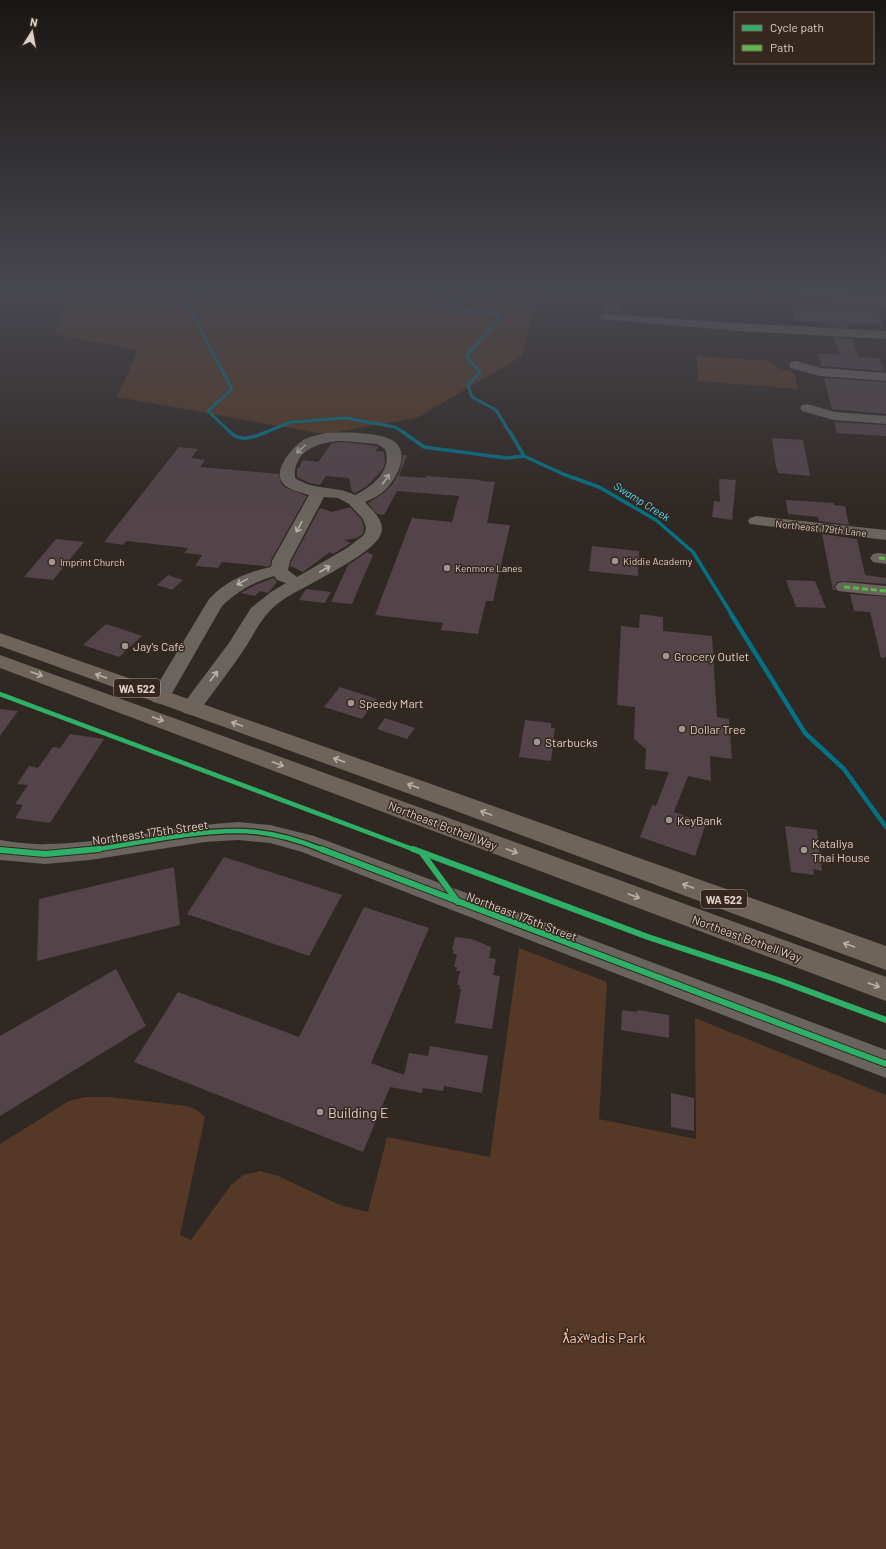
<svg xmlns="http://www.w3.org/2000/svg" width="886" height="1549" font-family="Barlow,sans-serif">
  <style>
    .green { fill: #553825 }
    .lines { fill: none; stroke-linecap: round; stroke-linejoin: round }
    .stream-far2 { stroke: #047185; stroke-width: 3 }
    .stream-far1 { stroke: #047185; stroke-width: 3.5 }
    .stream { stroke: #047185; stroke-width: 4.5 }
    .building { fill: #524449 }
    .minor { fill: #6a645f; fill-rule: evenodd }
    .major { fill: #6e645a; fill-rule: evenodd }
    .quiet { stroke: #58b947; stroke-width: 3; stroke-dasharray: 6 3; stroke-linecap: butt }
    .cycleway-far1-casing { stroke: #35271e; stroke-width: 7 }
    .cycleway-casing { stroke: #35271e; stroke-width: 8 }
    .cycleway-far1 { stroke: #2db169; stroke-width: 4.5 }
    .cycleway { stroke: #2db169; stroke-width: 6 }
    .oneway { stroke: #b8b0ab }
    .oneway2 { stroke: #bab0a9 }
    .poi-dot { fill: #9e9690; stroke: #35271e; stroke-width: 1.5 }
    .labels { text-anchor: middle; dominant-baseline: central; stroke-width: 3; stroke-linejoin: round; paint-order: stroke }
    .far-street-label { font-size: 10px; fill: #dad1cb; stroke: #35271e }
    .far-poi-label { font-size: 10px; fill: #dad1cb; stroke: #35271e; text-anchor: start }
    .far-water-label { font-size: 11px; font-style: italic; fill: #51dafc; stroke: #35271e }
    .shield { fill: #35271e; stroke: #a89e97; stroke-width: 1 }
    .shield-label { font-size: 11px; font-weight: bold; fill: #dad1cb }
    .poi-label { font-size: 12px; fill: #dad1cb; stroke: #35271e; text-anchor: start }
    .street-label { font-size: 12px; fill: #dad1cb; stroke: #35271e }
    .near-poi-label { font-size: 14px; fill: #dad1cb; stroke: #35271e; text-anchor: start }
    .near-park-label { font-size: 14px; fill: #f9c4a4; stroke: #35271e }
  </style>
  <rect width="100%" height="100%" fill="#302823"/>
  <g class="green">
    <polygon points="73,293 539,293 522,356 417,418 324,434 117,397 138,350 54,334"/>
    <polygon points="697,356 770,361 778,368 794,373 798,389 698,381"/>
    <polygon points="519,948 607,982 599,1119 696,1139 695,1018 886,1095 886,1549 0,1549 0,1144 69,1101 86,1097 109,1097 187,1106 197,1110 205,1117 180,1235 191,1240 231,1185 243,1175 260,1171 278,1176 340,1205 368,1212 387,1137 490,1157"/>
  </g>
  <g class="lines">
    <g class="stream-far2">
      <polyline points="199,293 187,304 232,389 208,411 231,433"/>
      <polyline points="445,293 447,305"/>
      <polyline points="484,293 447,305 447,309 497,313 499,319 466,356 480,372 468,385 472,397 496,410 510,433"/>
      <polyline points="264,433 291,422 346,418 395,427 404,433"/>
    </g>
    <g class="stream-far1">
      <path d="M230,432C241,443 254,437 266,432"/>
      <polyline points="403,432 424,447 506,458 524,456"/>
      <polyline points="510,432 524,456 563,474 599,487 656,520 693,552 732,615"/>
    </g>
    <polyline class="stream" points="731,614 805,733 844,769 886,827"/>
  </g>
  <g class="building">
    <polygon points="606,295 623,296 620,313 606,312 607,310 602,309"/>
    <polygon points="790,297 886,304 886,310 876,309 883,325 847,323 849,328 831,327 830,323 794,321"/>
    <polygon points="834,338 852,339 859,357 879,358 884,371 821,366 818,353 840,355"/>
    <polygon points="824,378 886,382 886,414 832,409"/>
    <polygon points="834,422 886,425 886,436 837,433"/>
    <polygon points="772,438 803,440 810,476 778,473 777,468 776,468"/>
    <polygon points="343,442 377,446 378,447 376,451 384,452 385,464 382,470 367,486 355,493 352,492 349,478 326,476 320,485 310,483 297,477 297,468 299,468 303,460 318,462 332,443"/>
    <polygon points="179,447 198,449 191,458 205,460 200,467 279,474 281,483 286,488 307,496 271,560 270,566 264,567 265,566 222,562 218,568 195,566 202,555 184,553 188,548 126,541 123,545 104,542"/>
    <polygon points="403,455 407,455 399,476 426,478 426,476 481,480 481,481 495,482 487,523 510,525 493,601 486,601 478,634 441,630 443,623 375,615 412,518 452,522 459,496 397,491 384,515 377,514 368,503 382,494 392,485 400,471"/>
    <polygon points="719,479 736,480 732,520 712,517 714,501 720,502"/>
    <polygon points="786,500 834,503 834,505 845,506 849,525 819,521 818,517 788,514"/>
    <polygon points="350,507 362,520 364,528 363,534 357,538 345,540 351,543 333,554 330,552 303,572 290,566 291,562 320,508 332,512"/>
    <polygon points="822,534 857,539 865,575 886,578 886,584 844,581 837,582 834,587 836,590 833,590"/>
    <polygon points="56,539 84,542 53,580 24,577"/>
    <polygon points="592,546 639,551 638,576 589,571"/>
    <polygon points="367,552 373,555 352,604 331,602 348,565"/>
    <polygon points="168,575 183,580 172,590 157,585"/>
    <polygon points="273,578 277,582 268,593 260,591 255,596 241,593 253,586"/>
    <polygon points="786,580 815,581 826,608 796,607"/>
    <polygon points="306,589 331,592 325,603 299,600"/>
    <polygon points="850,594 886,597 886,657 881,658 870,612 854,611"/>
    <polygon points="640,614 663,617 663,631 712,636 717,717 729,719 732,759 710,756 711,781 688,776 674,812 706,823 695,856 640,837 652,805 656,806 669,772 645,769 646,749 634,739 635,707 617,705 621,626 639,628"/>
    <polygon points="106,624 134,633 142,636 119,657 83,645"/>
    <polygon points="340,687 377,699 362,719 324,707"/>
    <polygon points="0,709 18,711 0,736"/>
    <polygon points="385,718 415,728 407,739 377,729"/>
    <polygon points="525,720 551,723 551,728 555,728 551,761 519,757"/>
    <polygon points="70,734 104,739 50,823 15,818 23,805 15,804 28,785 17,784 29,766 38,768 53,747 60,748"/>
    <polygon points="785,826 817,830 822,871 813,869 814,875 791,872"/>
    <polygon points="224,857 342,895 309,956 187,914"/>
    <polygon points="174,867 180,925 37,961 39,899"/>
    <polygon points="364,907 429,928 371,1063 404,1075 409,1053 428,1056 430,1046 488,1056 482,1093 444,1086 443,1091 423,1088 422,1093 390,1087 363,1152 134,1062 178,992 299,1037"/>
    <polygon points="455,937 472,939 491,947 489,958 496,959 493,975 500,976 492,1029 455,1023 461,989 459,989 460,985 457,985 460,971 456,971 457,967 454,967 457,954 453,954 454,950 452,950"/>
    <polygon points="116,969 146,1026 0,1116 0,1036"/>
    <polygon points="622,1010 637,1012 637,1010 669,1015 669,1038 621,1030"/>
    <polygon points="671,1093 694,1098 694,1131 671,1127"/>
  </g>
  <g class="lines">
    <g class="minor">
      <polygon points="796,293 838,293 886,297 886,303 801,296 797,295"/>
      <polygon points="606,314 737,323 886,331 886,339 737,331 602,319 600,317 602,315"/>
      <polygon points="795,361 821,368 886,373 886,381 820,376 791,368 789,365 791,362"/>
      <polygon points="807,404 835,412 886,416 886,424 834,420 802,411 800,408 802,405"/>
      <path d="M326,433C342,432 375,432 390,439C412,449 398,477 386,489C380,495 372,499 365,502C373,511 387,522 380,536C370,556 306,585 284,599C261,615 257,630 243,651C229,672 213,692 198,713L191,715L184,713L181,708L184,703L229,643L251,608L271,592L286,583L277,580L274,576C254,582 237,591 222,606L167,702L160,704L153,702L150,697L209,599C226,581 247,572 271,567L272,561L309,495C300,492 287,490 282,482C273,469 294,445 305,439C312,436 319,435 326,433ZM343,441L377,444L385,449C393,470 372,487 355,495C335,485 314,491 295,478C292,450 321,441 343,441ZM324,497L338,498L349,504L363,519L366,528L364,535L347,548L297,577L288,570L290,561Z"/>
      <polygon points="756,516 886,530 886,540 750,524 748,521 750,518"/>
      <polygon points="879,553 886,554 886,564 873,562 870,558 873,554"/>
      <polygon points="844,582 886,586 886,596 838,591 835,587 838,583"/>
      <path d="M238,822L270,825L314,836L886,1050V1078L302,852L270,843L238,840L205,842L90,860L45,864L0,860V840C15,842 31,845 46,844C110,843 174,826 238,822Z"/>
    </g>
    <g class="major">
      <polygon points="0,633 434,785 886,946 886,970 418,797 0,646"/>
      <polygon points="0,655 886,977 886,1001 0,668"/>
    </g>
    <g class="quiet">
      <polyline points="879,558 886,559"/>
      <polyline points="844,587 886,591"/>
    </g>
    <defs>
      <g id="cycleway-far1">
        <polyline points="0,694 415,850"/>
        <path d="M92,850C139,843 190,831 237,831C267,831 296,839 323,850"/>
      </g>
      <g id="cycleway">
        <polyline points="321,849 886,1064"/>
        <polyline points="413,849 648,937 781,981 886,1020"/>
        <polyline points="0,850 45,854 99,849"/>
        <polyline points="422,853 458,902"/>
      </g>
    </defs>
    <use href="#cycleway-far1" class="cycleway-far1-casing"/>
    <use href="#cycleway" class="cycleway-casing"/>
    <use href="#cycleway-far1" class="cycleway-far1"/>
    <use href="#cycleway" class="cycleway"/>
  </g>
  <defs><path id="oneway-shaft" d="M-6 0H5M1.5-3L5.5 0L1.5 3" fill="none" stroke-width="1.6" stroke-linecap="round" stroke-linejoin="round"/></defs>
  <g class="oneway">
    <use href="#oneway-shaft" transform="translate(301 449) rotate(138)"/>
    <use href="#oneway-shaft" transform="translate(386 479) rotate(-56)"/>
    <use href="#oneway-shaft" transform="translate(299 527) rotate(118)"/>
    <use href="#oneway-shaft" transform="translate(325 569) rotate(-30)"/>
    <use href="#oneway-shaft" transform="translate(242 582) rotate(151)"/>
    <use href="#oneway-shaft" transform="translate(214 676) rotate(-53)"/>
  </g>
  <g class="oneway2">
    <use href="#oneway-shaft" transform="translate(37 674) rotate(20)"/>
    <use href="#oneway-shaft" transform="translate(101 676) rotate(-161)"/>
    <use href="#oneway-shaft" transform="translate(158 719) rotate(20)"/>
    <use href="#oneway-shaft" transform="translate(237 724) rotate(-161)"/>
    <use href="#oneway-shaft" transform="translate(339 760) rotate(-161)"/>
    <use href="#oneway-shaft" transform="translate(278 764) rotate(21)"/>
    <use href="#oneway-shaft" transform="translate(413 786) rotate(-160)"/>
    <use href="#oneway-shaft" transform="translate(486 813) rotate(-160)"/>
    <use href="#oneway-shaft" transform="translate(512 851) rotate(20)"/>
    <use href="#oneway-shaft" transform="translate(688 886) rotate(-160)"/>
    <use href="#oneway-shaft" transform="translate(634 896) rotate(20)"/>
    <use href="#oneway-shaft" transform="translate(849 945) rotate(-160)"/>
    <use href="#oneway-shaft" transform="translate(874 985) rotate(20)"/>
  </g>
  <linearGradient id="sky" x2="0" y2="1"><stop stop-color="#1a1613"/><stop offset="0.57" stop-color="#484850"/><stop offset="1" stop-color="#484850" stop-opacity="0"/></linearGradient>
  <rect width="886" height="510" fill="url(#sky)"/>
  <g class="poi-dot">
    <circle cx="615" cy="561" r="4"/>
    <circle cx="52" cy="562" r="4"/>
    <circle cx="447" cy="568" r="4"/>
    <circle cx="125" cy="646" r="4"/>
    <circle cx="666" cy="656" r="4"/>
    <circle cx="351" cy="703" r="4"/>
    <circle cx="682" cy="729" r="4"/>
    <circle cx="537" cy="742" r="4"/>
    <circle cx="669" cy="820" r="4"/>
    <circle cx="804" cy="850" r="4"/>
    <circle cx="320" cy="1112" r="4"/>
  </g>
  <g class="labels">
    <g class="far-street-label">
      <text transform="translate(821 528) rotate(6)">Northeast 179th Lane</text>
    </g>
    <g class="far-poi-label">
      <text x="623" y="561">Kiddie Academy</text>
      <text x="60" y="562">Imprint Church</text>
      <text x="455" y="568">Kenmore Lanes</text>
    </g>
    <g class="far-water-label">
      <text transform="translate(642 501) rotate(32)">Swamp Creek</text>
    </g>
    <g class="shield">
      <rect x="114" y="679" width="46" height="18" rx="3"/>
      <rect x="701" y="890" width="46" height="18" rx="3"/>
    </g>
    <g class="shield-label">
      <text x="137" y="688">WA 522</text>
      <text x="724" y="899">WA 522</text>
    </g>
    <g class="poi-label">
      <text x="133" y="646">Jay's Café</text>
      <text x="674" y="656">Grocery Outlet</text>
      <text x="359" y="703">Speedy Mart</text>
      <text x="690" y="729">Dollar Tree</text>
      <text x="545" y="742">Starbucks</text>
      <text x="677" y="820">KeyBank</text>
      <text x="812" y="843">Kataliya<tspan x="812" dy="14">Thai House</tspan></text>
    </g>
    <g class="street-label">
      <text transform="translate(443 825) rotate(21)">Northeast Bothell Way</text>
      <text transform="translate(150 832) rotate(-8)">Northeast 175th Street</text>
      <text transform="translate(522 916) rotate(21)">Northeast 175th Street</text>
      <text transform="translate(747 938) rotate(20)">Northeast Bothell Way</text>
    </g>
    <g class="near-poi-label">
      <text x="328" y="1112">Building E</text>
    </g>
    <g class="near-park-label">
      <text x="604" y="1337">ƛ̕ax̌ʷadis Park</text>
    </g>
  </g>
  <rect x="734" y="12" width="140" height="52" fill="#35271e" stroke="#776b63"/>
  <rect x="742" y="25" width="20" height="6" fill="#2db169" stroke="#776b63"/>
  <text x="770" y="32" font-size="12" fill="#dad1cb">Cycle path</text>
  <rect x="742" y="45" width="20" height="6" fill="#58b947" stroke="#776b63"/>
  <text x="770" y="52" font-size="12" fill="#dad1cb">Path</text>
  <g transform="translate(32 32) rotate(11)" stroke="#35271e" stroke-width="3" paint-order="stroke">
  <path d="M0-3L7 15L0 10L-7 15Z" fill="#dad1cb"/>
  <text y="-6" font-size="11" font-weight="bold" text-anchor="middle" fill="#dad1cb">N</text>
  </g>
</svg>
